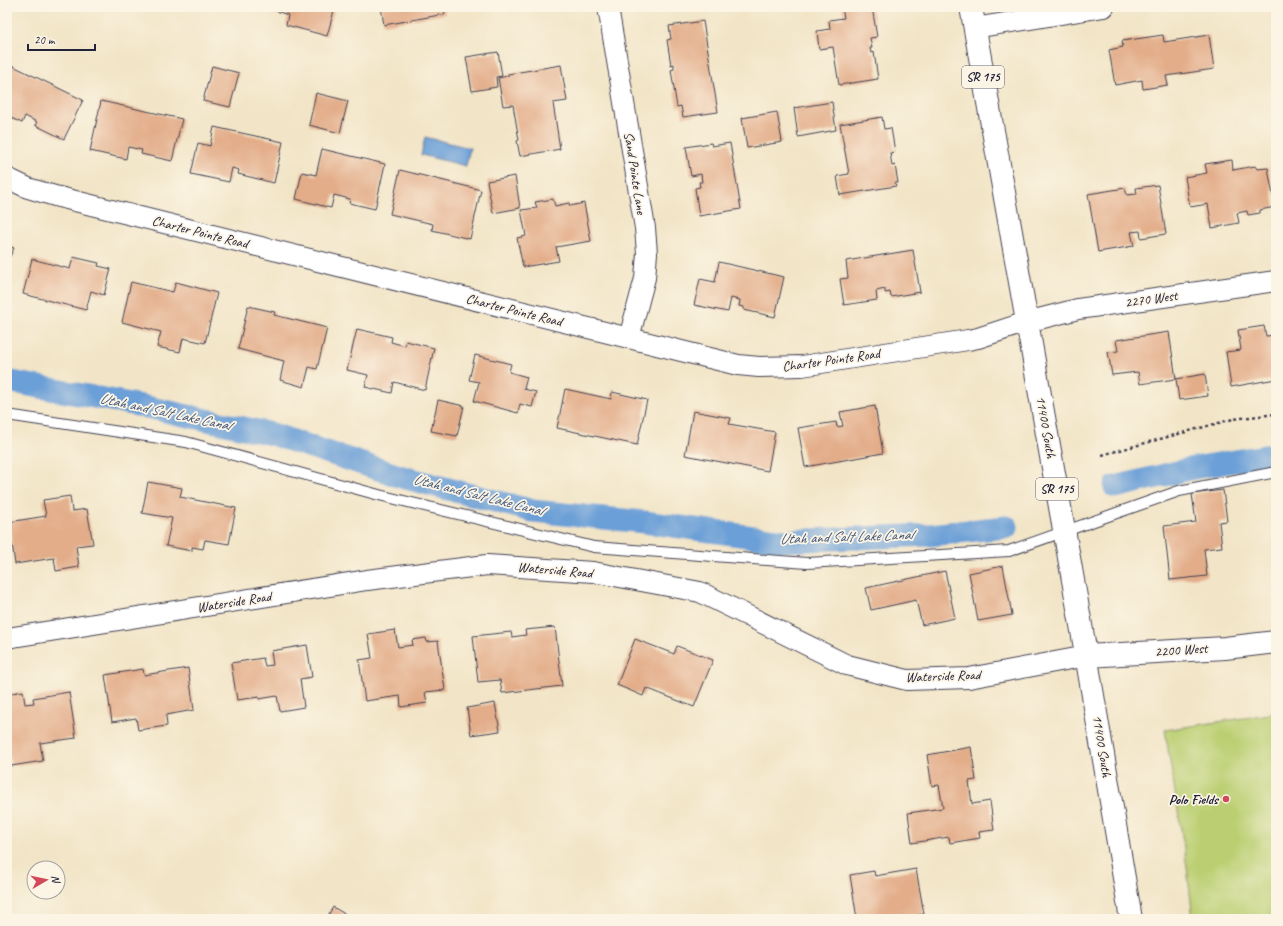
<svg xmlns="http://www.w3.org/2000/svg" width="1283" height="926" font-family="Caveat,sans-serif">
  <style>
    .green { fill: #bbcf72; stroke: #6e7856 }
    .water { fill: #6a9fd7; stroke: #466089 }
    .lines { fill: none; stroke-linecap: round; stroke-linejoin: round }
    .canal { stroke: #6a9fd7; stroke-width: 23 }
    .building { fill: #e3ad8a }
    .service-casing { stroke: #413f50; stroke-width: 12 }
    .minor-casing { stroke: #413f50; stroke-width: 22 }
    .tertiary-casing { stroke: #413f50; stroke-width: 24 }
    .primary-casing { stroke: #413f50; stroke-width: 24 }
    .path { stroke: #413f50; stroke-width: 2.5; stroke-dasharray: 3 3; stroke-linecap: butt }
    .service { stroke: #fff; stroke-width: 10 }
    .minor { stroke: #fff; stroke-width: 20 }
    .tertiary { stroke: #fff; stroke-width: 22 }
    .primary { stroke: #fff; stroke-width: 22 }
    .poi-dot { fill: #d1495b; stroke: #fcf5e5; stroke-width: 1.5 }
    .labels { text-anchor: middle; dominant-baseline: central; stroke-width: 3.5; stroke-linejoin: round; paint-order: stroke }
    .shield { fill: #fcf5e5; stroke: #63616e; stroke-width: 1 }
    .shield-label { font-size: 13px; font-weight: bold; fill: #22223b }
    .street-label { font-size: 14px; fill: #22223b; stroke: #fcf5e5 }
    .poi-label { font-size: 14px; font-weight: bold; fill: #22223b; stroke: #fcf5e5; text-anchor: end }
    .water-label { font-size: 15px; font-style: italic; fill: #3f5479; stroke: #fcf5e5 }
  </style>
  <rect width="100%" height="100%" fill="#fcf5e5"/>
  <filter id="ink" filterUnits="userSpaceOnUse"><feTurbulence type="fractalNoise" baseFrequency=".025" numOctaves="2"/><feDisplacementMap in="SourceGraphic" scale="8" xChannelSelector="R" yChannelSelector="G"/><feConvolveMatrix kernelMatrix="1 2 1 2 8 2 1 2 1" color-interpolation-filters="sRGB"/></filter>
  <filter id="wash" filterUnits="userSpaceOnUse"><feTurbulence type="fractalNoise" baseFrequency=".012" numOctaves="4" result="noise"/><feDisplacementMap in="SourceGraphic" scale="16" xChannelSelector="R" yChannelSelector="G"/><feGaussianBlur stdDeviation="0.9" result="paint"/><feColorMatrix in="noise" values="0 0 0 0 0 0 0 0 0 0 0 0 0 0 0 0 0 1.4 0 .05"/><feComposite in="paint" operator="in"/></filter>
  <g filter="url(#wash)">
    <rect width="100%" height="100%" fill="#f2e5c7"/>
    <polygon class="green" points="1276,713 1276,919 1193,919 1187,867 1165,730"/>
    <polygon class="water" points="425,137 470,148 466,166 421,155"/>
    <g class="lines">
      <g class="canal">
        <polyline points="7,381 137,405 272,434 402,477 533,511 644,522 783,541 929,535 1007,527"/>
        <polyline points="1115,487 1194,468 1276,454"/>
      </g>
    </g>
    <g id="blocks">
      <g class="building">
        <polygon points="274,7 335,7 327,36 286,25 288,15 273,10"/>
        <polygon points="381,7 444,7 445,14 384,25"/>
        <polygon points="842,7 872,7 877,37 870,38 872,48 870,48 871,53 874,52 878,79 839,85 833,47 819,49 817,31 830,29 829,20 844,18"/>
        <polygon points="703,21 718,112 683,117 681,106 677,107 671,70 674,69 674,64 671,65 667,40 671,39 669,26"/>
        <polygon points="1163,35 1164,42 1209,35 1214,69 1166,76 1168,85 1143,89 1142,80 1115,85 1109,50 1123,47 1122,41"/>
        <polygon points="498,52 502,76 496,77 497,87 472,91 466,57"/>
        <polygon points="7,63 83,100 64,139 35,125 37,122 25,116 22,123 7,116"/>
        <polygon points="561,65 567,101 553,103 560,149 520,156 517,141 519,140 513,105 503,106 498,78 508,76 508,74"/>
        <polygon points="212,66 239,73 230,107 203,101"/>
        <polygon points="316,93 348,101 340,133 309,125"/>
        <polygon points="101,101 182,119 172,161 141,154 142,150 128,147 126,159 90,151"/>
        <polygon points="832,102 836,130 798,137 794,108"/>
        <polygon points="777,112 782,142 747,148 742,118"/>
        <polygon points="882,117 884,129 891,128 895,152 890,153 892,166 895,165 898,183 895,183 896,186 840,195 837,176 849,174 840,124"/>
        <polygon points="214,127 283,142 274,183 238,174 239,170 232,168 229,182 191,174 198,143 210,146"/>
        <polygon points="711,143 712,146 730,143 741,209 699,216 695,188 700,187 699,182 702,182 701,174 691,176 686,147"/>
        <polygon points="322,149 385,164 375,209 349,203 350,199 334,195 331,208 296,199 302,172 316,175"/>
        <polygon points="1232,160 1233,170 1255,166 1257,169 1268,168 1275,207 1260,210 1260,213 1248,215 1247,211 1237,213 1239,223 1212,228 1208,204 1190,207 1185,177 1207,173 1205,164"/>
        <polygon points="400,170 481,190 470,239 432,230 433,224 390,214"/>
        <polygon points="515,176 520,208 493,213 487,181"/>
        <polygon points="1158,185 1166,234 1141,238 1140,231 1131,232 1134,246 1098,252 1088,194 1125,188 1127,195 1137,194 1136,188"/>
        <polygon points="553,199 555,206 569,203 570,206 584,203 591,241 556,247 559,261 523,267 517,238 526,236 521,210 537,208 535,202"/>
        <polygon points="7,245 14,248 7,263"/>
        <polygon points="913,250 920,292 891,297 890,292 885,293 885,289 876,291 877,300 844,305 840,279 848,278 846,261"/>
        <polygon points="73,257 99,263 98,266 111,269 104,295 91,291 86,310 23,294 32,259 70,269"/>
        <polygon points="719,262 784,277 775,317 744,310 744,307 739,306 740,300 731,298 728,312 694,305 700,279 715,282"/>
        <polygon points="131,282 173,292 176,282 217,293 205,343 183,338 180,352 157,347 161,332 122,322"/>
        <polygon points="248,306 275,312 274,315 327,328 317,369 309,367 304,387 280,380 284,361 238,349"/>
        <polygon points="1264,326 1266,336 1276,335 1276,379 1231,387 1226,352 1241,350 1238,330"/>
        <polygon points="357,329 392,337 391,342 405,346 406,341 434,348 425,390 394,382 392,393 365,387 368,375 347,370"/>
        <polygon points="1169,332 1176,379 1140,384 1138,372 1112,375 1108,352 1118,351 1116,340"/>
        <polygon points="475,355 511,364 509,372 527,377 524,389 536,392 532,407 520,404 518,413 474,401 479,382 469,380"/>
        <polygon points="1205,374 1208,396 1179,400 1176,379"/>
        <polygon points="565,389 611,399 612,392 647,400 637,445 557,428"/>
        <polygon points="438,400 464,406 457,436 431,431"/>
        <polygon points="875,406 883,453 805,467 798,428 836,422 837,427 843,426 840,412"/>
        <polygon points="693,411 731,418 729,424 775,432 768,471 685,455"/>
        <polygon points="148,482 182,488 180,497 236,508 229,544 205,540 203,549 192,547 192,551 166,546 172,518 142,513"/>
        <polygon points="1223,490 1227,521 1219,522 1222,547 1204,549 1207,576 1170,580 1164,526 1196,522 1192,494"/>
        <polygon points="70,496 72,511 87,509 93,544 76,546 79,567 56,571 54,558 15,564 9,522 46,516 43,500"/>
        <polygon points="1003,566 1012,615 978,621 969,573"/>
        <polygon points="945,571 955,618 922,625 916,600 871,610 866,588"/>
        <polygon points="555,627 562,686 502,693 500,680 478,682 473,636 511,632 512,637 526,635 525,630"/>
        <polygon points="395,630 398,647 413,645 412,640 426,638 427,642 438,641 445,690 425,692 427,703 401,707 400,696 365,701 359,660 372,658 368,634"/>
        <polygon points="635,639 674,654 677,646 713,660 694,707 646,688 643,696 617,685"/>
        <polygon points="307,645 312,677 300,679 304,707 280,711 277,696 259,699 259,697 237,700 231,663 263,658 265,666 273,665 271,651"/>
        <polygon points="188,668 194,710 166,715 167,726 138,730 136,718 112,722 105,675 143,669 144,675"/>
        <polygon points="23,691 25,704 34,703 33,698 69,692 76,738 40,743 43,761 11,766 7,748 7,694"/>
        <polygon points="495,703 500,731 471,735 467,708"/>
        <polygon points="971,747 976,780 969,781 972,804 990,801 994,830 979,832 980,838 950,843 949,837 912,843 908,813 943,808 939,785 932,786 927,755"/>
        <polygon points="916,869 924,914 896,919 857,919 850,875 874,871 875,876"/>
        <polygon points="333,907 353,919 326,919"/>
      </g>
    </g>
  </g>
  <g filter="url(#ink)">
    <use href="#blocks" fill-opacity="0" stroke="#413f50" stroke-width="1"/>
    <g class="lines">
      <defs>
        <polyline id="service" points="7,415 186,442 379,495 594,547 807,563 1009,551 1179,491 1276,472"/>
        <g id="minor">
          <polyline points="608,7 645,228 647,253 645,278 629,338"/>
          <polyline points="974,28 1104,7"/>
          <polyline points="7,178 28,188 55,196 738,365 759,367 802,366 968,340 978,338 1027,322 1078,309 1276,281"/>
          <polyline points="7,638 367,580 487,565 593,572 700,592 847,665 907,680 969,678 1087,656"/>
        </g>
        <polyline id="tertiary" points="1087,656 1225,648 1276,642"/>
        <polyline id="primary" points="971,7 1081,625 1131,919"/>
      </defs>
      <use href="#service" class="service-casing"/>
      <use href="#minor" class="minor-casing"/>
      <use href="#tertiary" class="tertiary-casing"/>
      <use href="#primary" class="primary-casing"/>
      <polyline class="path" points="1102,455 1233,419 1276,414"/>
      <use href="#service" class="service"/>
      <use href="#minor" class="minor"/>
      <use href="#tertiary" class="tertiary"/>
      <use href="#primary" class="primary"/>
    </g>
  </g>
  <circle class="poi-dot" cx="1226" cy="799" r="4"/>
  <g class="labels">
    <g class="shield">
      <rect x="962" y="66" width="42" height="22" rx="3"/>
      <rect x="1036" y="478" width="42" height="22" rx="3"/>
    </g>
    <g class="shield-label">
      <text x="983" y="77">SR 175</text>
      <text x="1057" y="489">SR 175</text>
    </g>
    <g class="street-label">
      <text transform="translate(635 173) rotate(81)">Sand Pointe Lane</text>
      <text transform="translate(200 232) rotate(14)">Charter Pointe Road</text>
      <text transform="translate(1151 299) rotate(-8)">2270 West</text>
      <text transform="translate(514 310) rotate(14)">Charter Pointe Road</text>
      <text transform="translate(831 360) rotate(-8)">Charter Pointe Road</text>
      <text transform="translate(1046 427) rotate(80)">11400 South</text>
      <text transform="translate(555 570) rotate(5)">Waterside Road</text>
      <text transform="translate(234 602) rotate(-9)">Waterside Road</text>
      <text transform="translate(1181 650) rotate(-4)">2200 West</text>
      <text transform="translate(943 676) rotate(-2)">Waterside Road</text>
      <text transform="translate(1102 746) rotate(81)">11400 South</text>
    </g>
    <g class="poi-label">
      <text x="1218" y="799">Polo Fields</text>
    </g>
    <g class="water-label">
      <text transform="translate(165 412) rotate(12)">Utah and Salt Lake Canal</text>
      <text transform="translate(478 495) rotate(14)">Utah and Salt Lake Canal</text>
      <text transform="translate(846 537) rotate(-2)">Utah and Salt Lake Canal</text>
    </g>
  </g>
  <rect width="1283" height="926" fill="none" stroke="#fcf5e5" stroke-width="24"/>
  <g transform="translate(46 880) rotate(81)"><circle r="19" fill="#fcf5e5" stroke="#a5a1a1"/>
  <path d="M0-3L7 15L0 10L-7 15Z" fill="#d1495b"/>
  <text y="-6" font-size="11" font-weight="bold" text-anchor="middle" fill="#22223b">N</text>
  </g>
  <path d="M28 44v6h67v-6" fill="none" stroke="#22223b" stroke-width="2"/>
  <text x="34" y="44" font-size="12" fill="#22223b" stroke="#fcf5e5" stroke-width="3" paint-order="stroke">20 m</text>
</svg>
